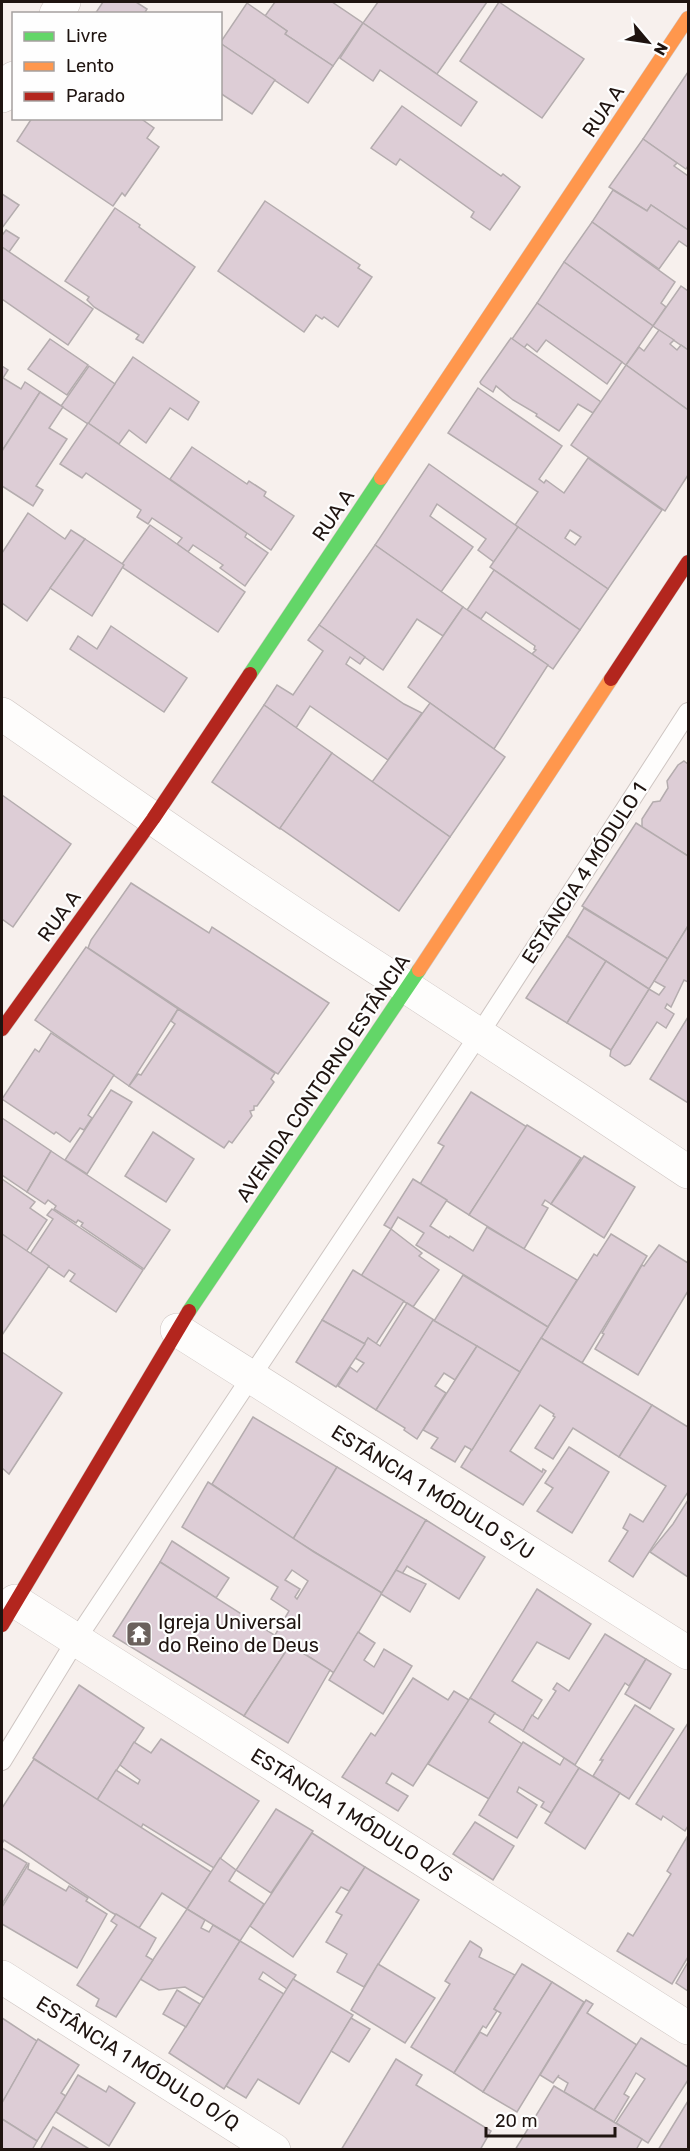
<svg xmlns="http://www.w3.org/2000/svg" width="690" height="2151" font-family="Rubik,sans-serif">
  <style>
    .building { fill: #ddcdd6; stroke: #b4acae; stroke-width: 1.5; fill-rule: evenodd }
    .lines { fill: none; stroke-linecap: round; stroke-linejoin: round }
    .lane-casing { stroke: #cec5c2; stroke-width: 20 }
    .street-casing { stroke: #cec5c2; stroke-width: 34 }
    .fast-casing { stroke: #cec5c2; stroke-width: 15 }
    .slow-casing { stroke: #cec5c2; stroke-width: 15 }
    .jam-casing { stroke: #cec5c2; stroke-width: 15 }
    .lane { stroke: #fefdfc; stroke-width: 18 }
    .street { stroke: #fefdfc; stroke-width: 33 }
    .fast { stroke: #63d668; stroke-width: 14 }
    .slow { stroke: #ff974d; stroke-width: 14 }
    .jam { stroke: #b3261e; stroke-width: 14 }
    .labels { text-anchor: middle; dominant-baseline: central; stroke-width: 4.5; stroke-linejoin: round; paint-order: stroke }
    .street-label { font-size: 20px; fill: #1f1410; stroke: #fefefe }
    .poi-label { font-size: 20px; fill: #1f1410; stroke: #fefefe; text-anchor: start }
  </style>
  <rect width="100%" height="100%" fill="#f7f0ed"/>
  <g class="building">
    <polygon points="103,2 136,2 147,9 144,14 95,14"/>
    <polygon points="275,2 332,2 363,23 333,66 285,34 287,31 265,16"/>
    <polygon points="378,2 487,2 437,74 363,23"/>
    <polygon points="499,2 584,59 542,118 460,61"/>
    <polygon points="247,3 287,31 285,34 333,66 308,103 220,43"/>
    <polygon points="363,23 477,102 461,126 380,70 373,81 340,58"/>
    <polygon points="220,43 275,80 252,114 220,93"/>
    <polygon points="688,72 688,166 686,169 643,139"/>
    <polygon points="402,106 501,176 503,174 520,187 490,230 471,217 474,212 400,159 396,165 371,148"/>
    <polygon points="32,118 140,118 154,128 147,138 159,147 125,196 122,193 113,206 17,141"/>
    <polygon points="643,139 677,163 674,166 688,176 688,230 651,205 647,211 609,187"/>
    <polygon points="613,190 647,211 651,205 688,230 688,247 679,241 659,269 592,222"/>
    <polygon points="2,194 19,205 2,228"/>
    <polygon points="265,201 360,265 358,268 372,277 338,327 324,317 322,319 316,315 304,332 218,271"/>
    <polygon points="115,208 140,225 139,227 195,267 143,343 136,339 139,335 94,307 87,300 89,297 65,281"/>
    <polygon points="592,222 675,282 661,303 666,307 653,326 564,262"/>
    <polygon points="6,230 19,238 9,252 2,247 2,233 3,234"/>
    <polygon points="2,247 93,309 68,345 2,299"/>
    <polygon points="564,262 653,326 626,365 537,303"/>
    <polygon points="681,286 688,291 688,350 653,326"/>
    <polygon points="537,303 622,362 607,384 546,340 537,352 527,344 524,348 512,339"/>
    <polygon points="659,330 674,340 670,344 677,350 681,345 688,350 688,410 626,365 639,347 644,351"/>
    <polygon points="511,338 601,402 593,413 578,404 559,431 536,416 537,414 513,400 496,386 493,392 481,384 480,382"/>
    <polygon points="50,339 88,365 67,395 28,369"/>
    <polygon points="133,357 199,402 188,420 170,408 146,443 129,430 119,444 88,423"/>
    <polygon points="626,365 688,410 688,475 665,511 571,445"/>
    <polygon points="2,366 8,370 3,378 21,389 25,382 40,392 2,451"/>
    <polygon points="89,366 115,384 88,424 61,406"/>
    <path d="M478,388L562,446L539,479L544,483L546,480L564,493L588,458L662,510L608,589L515,525L538,492L448,433ZM570,530L581,537L575,545L565,538Z"/>
    <polygon points="40,392 63,407 49,428 67,439 36,486 43,490 33,506 2,486 2,451"/>
    <polygon points="88,423 247,533 245,537 268,553 245,586 220,568 223,565 193,545 188,552 177,544 182,538 152,518 148,524 137,517 141,510 86,473 82,478 60,464"/>
    <polygon points="192,447 247,484 249,481 266,492 264,496 294,516 271,550 170,479"/>
    <polygon points="429,464 518,527 494,562 478,550 486,539 437,504 430,516 473,547 441,592 375,545"/>
    <polygon points="28,513 65,539 71,530 85,539 27,621 2,603 2,553"/>
    <polygon points="150,525 245,592 218,632 122,567 122,564"/>
    <polygon points="518,527 608,589 580,630 490,567"/>
    <polygon points="85,539 124,565 92,616 50,588"/>
    <polygon points="375,545 463,607 443,636 417,619 383,670 319,625"/>
    <polygon points="494,570 580,630 553,669 532,654 536,650 534,649 535,646 486,612 481,619 467,610"/>
    <polygon points="463,607 548,665 494,749 408,687"/>
    <polygon points="319,625 365,657 360,664 350,657 346,664 404,704 422,713 388,760 310,706 296,728 264,705 277,685 293,695 323,651 308,640"/>
    <polygon points="111,626 187,678 164,712 70,649 78,636 97,649"/>
    <polygon points="430,703 505,757 450,837 372,782"/>
    <polygon points="264,705 332,753 280,829 212,782"/>
    <polygon points="332,753 450,837 399,911 280,828"/>
    <polygon points="684,761 688,764 688,856 642,828 642,819 653,802 660,801 668,788 667,781 678,765"/>
    <polygon points="2,795 71,844 13,927 2,919"/>
    <polygon points="636,823 688,856 688,926 668,959 582,906"/>
    <polygon points="131,883 209,933 212,927 329,1003 278,1074 88,948 91,940"/>
    <polygon points="584,908 668,959 649,989 567,936"/>
    <polygon points="688,926 688,982 684,980 671,1007 667,1004 665,1008 674,1014 666,1028 657,1022 630,1064 625,1066 610,1056 611,1050 649,989 659,995 665,987 654,981"/>
    <polygon points="567,936 606,961 567,1023 526,998"/>
    <polygon points="86,947 178,1009 129,1086 35,1020"/>
    <polygon points="606,961 649,989 611,1050 567,1023"/>
    <polygon points="178,1009 275,1073 271,1079 274,1082 257,1106 254,1106 254,1110 250,1111 252,1116 232,1143 229,1141 224,1148 129,1086 138,1074 141,1075 175,1024 171,1021"/>
    <polygon points="688,1017 688,1103 650,1079"/>
    <polygon points="51,1033 114,1075 88,1115 92,1118 84,1130 80,1128 70,1142 56,1132 54,1134 2,1099 35,1049 39,1052"/>
    <polygon points="111,1090 132,1102 87,1174 65,1160"/>
    <polygon points="471,1092 527,1127 469,1215 420,1184 444,1146 438,1143"/>
    <polygon points="2,1118 51,1151 27,1192 2,1175"/>
    <polygon points="527,1125 581,1158 551,1204 545,1200 542,1205 548,1208 524,1249 469,1215"/>
    <polygon points="153,1132 194,1159 166,1202 125,1176"/>
    <polygon points="51,1151 170,1230 144,1269 81,1226 83,1223 78,1220 76,1223 54,1209 56,1206 48,1200 45,1204 27,1192"/>
    <polygon points="584,1156 635,1187 604,1238 551,1204"/>
    <polygon points="2,1179 35,1202 30,1208 47,1220 26,1252 2,1234"/>
    <polygon points="413,1179 447,1200 430,1226 449,1238 450,1236 473,1251 487,1227 577,1280 548,1327 416,1245 424,1233 398,1217 391,1229 384,1225"/>
    <polygon points="52,1209 143,1270 116,1312 70,1281 75,1274 69,1270 64,1277 30,1254 53,1219 47,1215"/>
    <polygon points="391,1229 422,1253 419,1256 439,1270 413,1307 361,1276"/>
    <polygon points="2,1234 49,1266 2,1335"/>
    <polygon points="611,1234 647,1256 582,1363 541,1338 594,1254 597,1256"/>
    <polygon points="659,1245 688,1263 688,1291 638,1375 595,1349 604,1334 602,1333 642,1265 644,1266"/>
    <polygon points="353,1270 404,1301 376,1344 368,1338 365,1344 322,1320"/>
    <polygon points="463,1275 548,1327 520,1372 434,1321"/>
    <polygon points="407,1303 434,1320 376,1410 338,1386 350,1367 357,1372 364,1363 355,1358 368,1338 380,1346"/>
    <polygon points="322,1320 365,1344 336,1387 296,1362"/>
    <polygon points="433,1320 477,1346 455,1380 444,1373 435,1386 446,1393 417,1439 404,1430 405,1428 376,1410"/>
    <polygon points="541,1338 652,1405 619,1457 573,1428 553,1459 535,1448 555,1417 553,1416 554,1414 540,1405 510,1451 542,1472 543,1469 546,1471 523,1505 461,1467"/>
    <polygon points="477,1346 520,1372 472,1450 465,1446 455,1462 431,1448 438,1438 423,1430"/>
    <polygon points="2,1352 62,1393 9,1474 2,1468"/>
    <polygon points="652,1405 688,1427 688,1492 633,1577 609,1561 628,1531 623,1528 630,1514 643,1522 666,1486 619,1457"/>
    <polygon points="253,1417 337,1467 293,1539 212,1484"/>
    <polygon points="569,1447 609,1472 572,1533 537,1511 553,1488 545,1483"/>
    <polygon points="337,1467 426,1520 382,1593 293,1539"/>
    <path d="M208,1482L314,1552L382,1593L334,1673L275,1635L289,1611L271,1599L278,1587L182,1527ZM292,1570L308,1581L297,1599L295,1597L300,1589L285,1580Z"/>
    <polygon points="688,1500 688,1577 650,1552 673,1524"/>
    <polygon points="426,1520 485,1557 459,1599 407,1566 402,1574 396,1570"/>
    <polygon points="172,1541 229,1578 216,1598 160,1562"/>
    <polygon points="160,1562 290,1645 244,1716 113,1636"/>
    <polygon points="396,1570 426,1584 410,1612 381,1594"/>
    <polygon points="537,1589 591,1624 569,1659 537,1642 512,1681 542,1700 523,1731 470,1698"/>
    <polygon points="358,1632 375,1643 364,1660 374,1667 384,1649 412,1666 383,1714 329,1680"/>
    <polygon points="605,1634 646,1659 629,1686 625,1683 575,1765 523,1731 532,1715 538,1719 556,1691 553,1689 557,1683 569,1691"/>
    <polygon points="290,1645 330,1670 288,1743 244,1716"/>
    <polygon points="646,1659 671,1674 650,1709 625,1694"/>
    <polygon points="413,1678 448,1700 454,1691 469,1700 413,1786 392,1773 386,1783 408,1796 398,1811 342,1777 371,1733 375,1736"/>
    <polygon points="79,1685 144,1728 97,1800 33,1758"/>
    <polygon points="470,1698 495,1713 489,1722 522,1744 489,1799 428,1764"/>
    <polygon points="635,1705 674,1729 629,1799 593,1776 603,1760 600,1760"/>
    <polygon points="688,1723 688,1826 685,1831 663,1816 661,1820 636,1804"/>
    <polygon points="161,1739 259,1801 214,1868 143,1824 141,1828 97,1800 116,1770 138,1784 140,1780 120,1765 134,1742 151,1753"/>
    <polygon points="523,1742 560,1765 564,1758 579,1768 551,1813 541,1807 544,1802 519,1787 517,1792 537,1805 517,1838 479,1815"/>
    <polygon points="34,1759 211,1872 187,1909 162,1893 139,1928 111,1912 18,1849 4,1840 2,1844 2,1808"/>
    <polygon points="579,1768 620,1793 585,1849 545,1823"/>
    <polygon points="276,1809 313,1831 271,1893 236,1870"/>
    <polygon points="475,1822 514,1846 493,1880 453,1854"/>
    <polygon points="312,1833 365,1867 349,1891 341,1887 293,1957 250,1926"/>
    <polygon points="687,1837 688,1957 672,1984 617,1951 628,1933 633,1936 671,1874 667,1871"/>
    <polygon points="2,1848 27,1863 2,1904"/>
    <polygon points="220,1858 236,1870 229,1881 264,1904 240,1941 187,1909"/>
    <polygon points="29,1863 28,1869 66,1891 69,1886 88,1898 86,1901 107,1914 77,1968 2,1924 2,1907"/>
    <polygon points="365,1867 419,1900 364,1987 337,1972 347,1954 326,1942 342,1915 336,1912"/>
    <polygon points="187,1909 205,1920 201,1928 209,1932 213,1925 240,1941 204,1998 185,1987 159,1990 140,1979"/>
    <polygon points="116,1914 156,1938 146,1956 153,1960 116,2017 96,2006 99,1999 77,1985 117,1925 111,1921"/>
    <polygon points="240,1941 296,1975 287,1989 263,1972 259,1979 284,1994 224,2089 169,2053"/>
    <polygon points="470,1941 481,1948 482,1950 479,1957 515,1975 494,2009 497,2011 486,2028 483,2026 454,2073 411,2047 450,1984 445,1981"/>
    <polygon points="688,1962 688,1991 676,1983"/>
    <polygon points="378,1964 435,1998 405,2043 351,2010"/>
    <polygon points="522,1964 552,1982 483,2092 454,2073 480,2032 487,2036 501,2013 494,2009"/>
    <polygon points="293,1979 353,2015 299,2104 258,2079 246,2098 226,2086"/>
    <polygon points="552,1982 584,2002 517,2112 483,2092"/>
    <polygon points="177,1990 200,2004 186,2027 163,2014"/>
    <polygon points="586,2000 593,2004 587,2013 637,2045 594,2110 564,2092 568,2083 558,2077 559,2075 553,2083 540,2075"/>
    <polygon points="2,2018 37,2041 2,2103"/>
    <polygon points="351,2018 370,2029 349,2062 331,2051"/>
    <polygon points="641,2038 688,2067 688,2080 648,2143 616,2123 645,2079 636,2073 624,2094 629,2097 614,2122 594,2110"/>
    <polygon points="38,2039 79,2065 61,2093 66,2096 37,2141 2,2119 2,2103"/>
    <polygon points="396,2059 422,2075 416,2085 491,2131 480,2150 341,2150"/>
    <polygon points="78,2075 106,2092 109,2086 135,2103 109,2146 56,2112"/>
    <polygon points="554,2086 642,2139 636,2150 515,2150"/>
    <polygon points="688,2101 688,2150 658,2150"/>
    <polygon points="2,2119 37,2141 32,2150 2,2150"/>
    <polygon points="53,2127 91,2150 40,2150"/>
  </g>
  <g class="lines">
    <defs>
      <polyline id="lane" points="2,1761 76,1640 480,1033 688,712"/>
      <g id="street">
        <polyline points="56,14 64,2"/>
        <polyline points="2,96 14,78"/>
        <path d="M2,714C136,807 270,900 408,988C502,1049 595,1110 688,1172"/>
        <polyline points="177,1330 688,1653"/>
        <polyline points="15,1601 688,2028"/>
        <polyline points="2,1977 274,2150"/>
      </g>
      <g id="fast">
        <polyline points="250,674 381,478"/>
        <polyline points="189,1311 419,970"/>
      </g>
      <g id="slow">
        <polyline points="381,478 688,18"/>
        <polyline points="419,970 611,679"/>
      </g>
      <g id="jam">
        <polyline points="611,679 688,562"/>
        <polyline points="2,1029 153,819 250,674"/>
        <polyline points="2,1625 189,1311"/>
      </g>
    </defs>
    <use href="#lane" class="lane-casing"/>
    <use href="#street" class="street-casing"/>
    <use href="#fast" class="fast-casing"/>
    <use href="#slow" class="slow-casing"/>
    <use href="#jam" class="jam-casing"/>
    <use href="#lane" class="lane"/>
    <use href="#street" class="street"/>
    <use href="#fast" class="fast"/>
    <use href="#slow" class="slow"/>
    <use href="#jam" class="jam"/>
  </g>
  <defs>
    <symbol id="temple-square" viewBox="-11 -11 22 22"><rect x="-9" y="-9" width="18" height="18" rx="4" fill="#6b615d" stroke="#fefefe"/><path d="M0-6L5-2H3V0L6.5 2.5H4V6H1.5V3h-3V6H-4V2.5H-6.5L-3 0V-2H-5Z" fill="#fff"/></symbol>
  </defs>
  <g fill-rule="evenodd">
    <use href="#temple-square" x="124" y="1619" width="30" height="30"/>
  </g>
  <g class="labels">
    <g class="street-label">
      <text transform="translate(603 111) rotate(-56)">RUA A</text>
      <text transform="translate(333 515) rotate(-56)">RUA A</text>
      <text transform="translate(584 873) rotate(-57)">ESTÂNCIA 4 MÓDULO 1</text>
      <text transform="translate(59 916) rotate(-54)">RUA A</text>
      <text transform="translate(323 1078) rotate(-56)">AVENIDA CONTORNO ESTÂNCIA</text>
      <text transform="translate(433 1492) rotate(32)">ESTÂNCIA 1 MÓDULO S/U</text>
      <text transform="translate(352 1815) rotate(32)">ESTÂNCIA 1 MÓDULO Q/S</text>
      <text transform="translate(138 2063) rotate(32)">ESTÂNCIA 1 MÓDULO O/Q</text>
    </g>
    <g class="poi-label">
      <text x="158" y="1622">Igreja Universal<tspan x="158" dy="23">do Reino de Deus</tspan></text>
    </g>
  </g>
  <rect width="690" height="2151" fill="none" stroke="#1f1410" stroke-width="6"/>
  <rect x="12" y="12" width="210" height="108" fill="#fefefe" stroke="#a5a09f" stroke-width="1.5"/>
  <rect x="24" y="32" width="30" height="9" fill="#63d668" stroke="#a5a09f" stroke-width="1.5"/>
  <text x="66" y="42" font-size="18" fill="#1f1410">Livre</text>
  <rect x="24" y="62" width="30" height="9" fill="#ff974d" stroke="#a5a09f" stroke-width="1.5"/>
  <text x="66" y="72" font-size="18" fill="#1f1410">Lento</text>
  <rect x="24" y="92" width="30" height="9" fill="#b3261e" stroke="#a5a09f" stroke-width="1.5"/>
  <text x="66" y="102" font-size="18" fill="#1f1410">Parado</text>
  <g transform="translate(648 42) rotate(119)" stroke="#fefefe" stroke-width="4.5" paint-order="stroke">
  <path d="M0-4.5L10 22L0 15L-10 22Z" fill="#1f1410"/>
  <text y="-9" font-size="16" font-weight="bold" text-anchor="middle" fill="#1f1410">N</text>
  </g>
  <path d="M486 2127v9h129v-9" fill="none" stroke="#1f1410" stroke-width="3"/>
  <text x="495" y="2127" font-size="18" fill="#1f1410" stroke="#fefefe" stroke-width="4.5" paint-order="stroke">20 m</text>
</svg>
